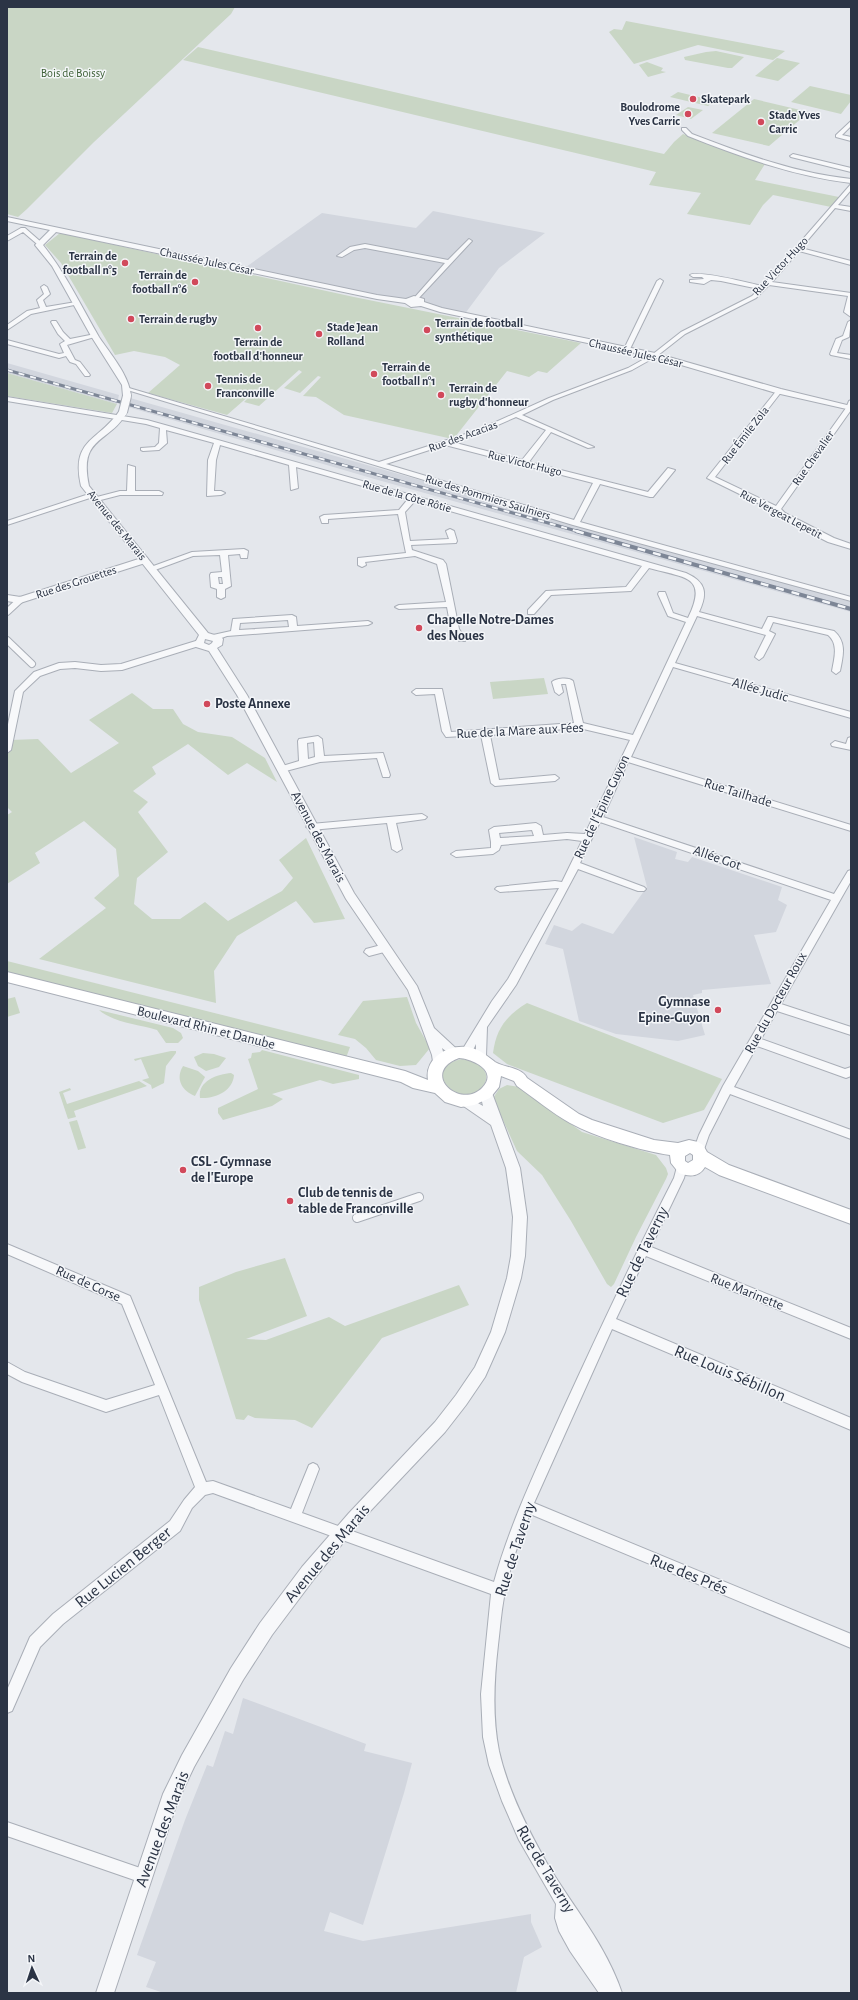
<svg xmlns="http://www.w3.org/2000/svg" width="858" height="2000" font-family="'Alegreya Sans',sans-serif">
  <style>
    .built { fill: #d2d6de }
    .green { fill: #c9d6c5 }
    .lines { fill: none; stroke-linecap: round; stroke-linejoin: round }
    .pedestrian-far1-casing { stroke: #a9aeb7; stroke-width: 8 }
    .pedestrian-casing { stroke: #a9aeb7; stroke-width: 10 }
    .minor-casing { stroke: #a9aeb7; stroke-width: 2 }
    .tertiary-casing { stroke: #a9aeb7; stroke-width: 2 }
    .secondary-casing { stroke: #a9aeb7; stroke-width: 2 }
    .pedestrian-far1 { stroke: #f7f8fa; stroke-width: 6 }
    .pedestrian { stroke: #f7f8fa; stroke-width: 8 }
    .minor { fill: #f7f8fa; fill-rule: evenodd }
    .tertiary { fill: #f7f8fa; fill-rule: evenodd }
    .secondary { fill: #fff; fill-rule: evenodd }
    .rail-far1-casing { stroke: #7d8696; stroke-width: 3 }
    .rail-casing { stroke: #7d8696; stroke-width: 4 }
    .rail-far1 { stroke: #f4f6f9; stroke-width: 2; stroke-dasharray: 6; stroke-linecap: butt }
    .rail { stroke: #f4f6f9; stroke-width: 2.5; stroke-dasharray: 8; stroke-linecap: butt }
    .tertiary-bridge-casing { stroke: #a9aeb7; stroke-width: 10; stroke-linecap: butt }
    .tertiary-bridge { stroke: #f7f8fa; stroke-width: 8 }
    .poi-dot { fill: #d1495b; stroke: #f4f6f9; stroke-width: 1.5 }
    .labels { text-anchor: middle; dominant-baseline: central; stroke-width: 3; stroke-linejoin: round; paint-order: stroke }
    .far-park-label { font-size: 12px; fill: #3f6138; stroke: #f4f6f9 }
    .far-poi-label { font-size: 12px; font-weight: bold; fill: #2b3445; stroke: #f4f6f9; text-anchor: start }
    .far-street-label { font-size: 12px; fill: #2b3445; stroke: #f4f6f9 }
    .poi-label { font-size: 14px; font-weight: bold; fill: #2b3445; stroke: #f4f6f9; text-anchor: start }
    .street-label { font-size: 14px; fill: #2b3445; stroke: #f4f6f9 }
    .near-street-label { font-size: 17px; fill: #2b3445; stroke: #f4f6f9 }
  </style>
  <rect width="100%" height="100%" fill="#e4e7ec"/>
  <g class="built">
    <polygon points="433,211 545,233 499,268 464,315 246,267 322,213 416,228"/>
    <polygon points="7,363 119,395 117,404 7,373"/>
    <polygon points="130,398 851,602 851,612 378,480 128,407"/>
    <polygon points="634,837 677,852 675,859 688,862 692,857 782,887 778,900 787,905 776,932 754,935 771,984 702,990 702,993 693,995 705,1035 678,1041 616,1034 579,1021 563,949 545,944 554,925 572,931 582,923 613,934 647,887"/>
    <polygon points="243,1698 366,1744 364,1751 412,1763 404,1793 363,1925 330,1912 324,1931 363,1941 531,1914 531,1922 542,1947 524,1957 516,1993 164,1993 146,1987 156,1962 137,1955 185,1820 207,1765 213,1767 225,1731 233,1734"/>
  </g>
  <g class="green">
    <polygon points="7,7 235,7 231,14 94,142 27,209 18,217 7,214"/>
    <polygon points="626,21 785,51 773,60 698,45 634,64 609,32 614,29 622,30"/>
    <polygon points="198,47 664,154 674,142 683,134 765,164 755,180 839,197 831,207 773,195 763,205 750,225 687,214 701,193 649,185 656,172 183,60"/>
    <polygon points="716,51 744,57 732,68 728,68 685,60 684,57 706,52"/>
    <polygon points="777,58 800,63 778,81 755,76"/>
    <polygon points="647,62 663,68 661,71 666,72 648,77 639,65"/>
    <polygon points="810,86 851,95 851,101 841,114 791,102"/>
    <polygon points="678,92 715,101 708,106 670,97"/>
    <polygon points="754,99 809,112 769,146 712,133"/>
    <polygon points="688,107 703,110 691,119 676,115"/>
    <polygon points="60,233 354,297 581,343 547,373 538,371 529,377 507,371 455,437 448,438 344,415 316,397 303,396 321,377 318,376 300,393 284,388 302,372 299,370 259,406 244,402 259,387 227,415 148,393 180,365 165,357 134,351 115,355 61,263 45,245"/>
    <polygon points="7,373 117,404 112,413 7,396"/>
    <polygon points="544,678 548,694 493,699 490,682"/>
    <polygon points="132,693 153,709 173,709 183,724 198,732 232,737 265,758 277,782 247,763 228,775 188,744 152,767 156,774 133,791 148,802 138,812 168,852 137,878 134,904 152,919 180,919 205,902 228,921 282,891 293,878 279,860 306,838 345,919 314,923 296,901 237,936 214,971 216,1003 39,959 106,908 94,898 119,876 116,849 84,821 35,853 40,863 7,884 7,815 12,812 7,807 7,748 10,740 38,739 71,773 119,743 89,720"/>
    <polygon points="7,961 350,1047 346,1058 7,972"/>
    <polygon points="15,997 20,1013 7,1017 7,999"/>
    <polygon points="407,997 416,1023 430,1048 416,1065 400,1066 376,1060 366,1048 355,1039 338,1035 363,1001"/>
    <path d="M527,1003L722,1079L704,1110L663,1123L507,1064L493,1053C496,1029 506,1016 527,1003Z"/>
    <path d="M99,1010L173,1028L181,1033L183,1038L178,1043H166L157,1030C138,1024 114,1023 99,1010Z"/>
    <polygon points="262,1050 359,1075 359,1079 333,1084 320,1080 272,1094 283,1099 272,1106 223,1120 218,1113 218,1108 258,1089 248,1059 251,1058 252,1053 260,1052"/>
    <polygon points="171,1051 176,1051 176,1053 166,1066 164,1083 152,1089 151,1085 142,1080 149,1078 141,1059 135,1061 134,1059"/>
    <polygon points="203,1053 214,1054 226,1058 219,1067 206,1071 198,1066 194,1057"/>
    <path d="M462,1059C475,1060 494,1071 483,1086C461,1113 417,1068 462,1059Z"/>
    <path d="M183,1066L198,1071L205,1077L195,1096C182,1091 175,1079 183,1066Z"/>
    <path d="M231,1073L234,1075C233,1091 215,1099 200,1098C197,1081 218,1074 231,1073Z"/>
    <polygon points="139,1081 147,1086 74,1111 76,1117 68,1119 59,1092 70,1088 71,1090 63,1093 67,1104"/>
    <polygon points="507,1085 520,1087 582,1132 656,1155 666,1168 668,1174 666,1179 636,1237 614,1284 611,1287 607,1284 571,1221 542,1175 517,1151 493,1098 499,1089"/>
    <polygon points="77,1120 86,1148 78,1150 69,1122"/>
    <polygon points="285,1258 307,1316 246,1339 266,1340 329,1317 345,1326 459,1285 469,1305 382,1338 312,1428 295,1420 255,1418 248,1415 244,1420 236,1419 199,1300 199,1287 236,1272"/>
  </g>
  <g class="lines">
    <defs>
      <g id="pedestrian-far1">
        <polyline points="7,598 20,600 145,560"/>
        <polyline points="7,612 20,600"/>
        <polyline points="7,640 32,664"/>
      </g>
      <polyline id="pedestrian" points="357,1218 419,1197"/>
      <g id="minor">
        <polygon points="851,121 851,126 842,135 851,137 851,141 836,137 836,135"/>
        <path d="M682,128H686L692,134C744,154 795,173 851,179V183C794,176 741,157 688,136L682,130Z"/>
        <polygon points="793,154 851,168 851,172 791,157 790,156"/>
        <path d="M851,184V190L838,205L851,207V211L835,208L801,248L851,261V265L799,251L772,282L851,293V317L844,312L848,296L769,285L756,298L685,334L657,356L632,370L553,400L522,415L594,447L588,448L551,432L529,462L648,492L668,468L675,470L653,497H650L600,484L580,522L851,597V601L573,525L124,389L129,388L379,462L478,430L549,398L628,368L653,354L681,332L752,296L759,289L721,281L711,280L704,284L690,282V280L704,279L702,277H693L690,275C698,270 749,283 762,286ZM516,417L546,430L522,460L452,442L482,432ZM445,445L593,483L574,520L386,464Z"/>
        <polygon points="21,228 25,228 41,242 41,244 37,244 23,232 7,241 7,236"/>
        <polygon points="469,239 472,241 471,242 417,300 414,298 415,297 445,263 365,248 354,250 342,257 337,256 350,247 365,244 448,260"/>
        <polygon points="660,279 663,281 630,349 625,350 624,349 657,281"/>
        <polygon points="44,285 47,287 50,294 43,300 46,307 76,302 79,304 31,314 7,330 7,325 27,311 40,308 37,300 44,294 41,287"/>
        <polygon points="851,320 849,337 842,340 837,353 851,355 851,359 831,355 830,354 836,339 843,336 848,322"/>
        <polygon points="52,321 56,321 63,332 70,339 95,334 98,336 67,345 75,360 80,362 90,375 89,376 85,376 76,364 70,362 66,356 59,358 7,344 7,340 59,354 64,353 60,344 65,341 58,334 51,322"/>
        <polygon points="777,390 782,391 715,477 776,506 846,408 849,401 851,400 851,410 781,509 785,513 834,538 851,544 851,549 828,542 779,517 774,511 707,478"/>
        <path d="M7,397L147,420L165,425L686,573C706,582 708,593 699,612L762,629L768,617H771L834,631C847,642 843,656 840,671L836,674L832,671C834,659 839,644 828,635L773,622L769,631L775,634L763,657L759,660L755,657L766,635L697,616L675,663L851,712V718L673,667L631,757L851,825V831L628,762L603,817L834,894L848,871L851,870V881L781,1004L851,1027V1035L777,1011L761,1039L845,1069L851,1067V1076L846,1078L757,1046L734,1087L851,1130V1139L730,1094L709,1135L702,1155L698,1157L694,1155L693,1152L699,1135L723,1086L831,900L600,822L580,863L644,887L646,889L644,891H638L578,869L516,985L487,1027L486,1056L485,1059H477L476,1056V1044C473,1050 470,1058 462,1055L461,1052L492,1001L508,979L559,888L500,892L495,889L497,887L555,881L562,882L582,841L567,839L501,845L499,850L493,854L456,857L451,854L456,851L491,848V842L489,830L494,827L536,823L541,826L543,835L567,833L585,834L630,740L579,728L490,735L499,780L555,775L559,778L555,781L495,786L491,783L481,735L446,737L442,731L435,694L416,695L412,692L416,689H442L451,732L574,723L566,684H561L563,692L559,695L555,692L552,682C556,678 569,677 573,681L583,723L633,735L686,622L668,616L658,594L659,592H665L673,613L688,618C709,575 684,578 649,568L631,591L551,595L534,614H528V610L546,591L626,587L642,566L415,501L405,512L410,541L449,539L446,531L450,529L454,531L457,541L456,543L411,545L412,550L443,560L446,564L459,629L466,639L465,641H459L451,629L447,607L399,609L395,607L399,605L446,602L437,564L415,556L365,562L366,565L362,567L358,565V558L406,553L398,514L328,519V523H322L320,517L324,515L399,510L408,499L296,467L298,488L291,490L289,465L220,445L216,460L214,491H221L225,493L221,495L207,496L208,460L214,443L166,430L167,443L159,450L143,451L141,450V448L155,447L159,443L160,428L146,424L7,401ZM532,830L534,836L500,838L499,833Z"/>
        <polygon points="128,465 135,467 135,491 159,491 163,493 162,495 120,495 93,502 93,498 120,491 127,491"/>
        <polygon points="89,494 96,496 7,525 7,521"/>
        <path d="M244,549L248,551L247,558H241L240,554L228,555L231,586L225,589V597L221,599L217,597V589L211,587L210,575L211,573L222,572L220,555L193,556L155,570H152L148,568L192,552ZM218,577H222L223,584H219Z"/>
        <path d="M292,615L296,617L297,626L368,621L372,623L368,625L227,636L216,640L212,637L213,635L231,631L233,619ZM288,620L289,627L239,630L240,623Z"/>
        <polygon points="199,640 202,641 202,645 122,670 101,671 75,668 60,669 40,676 23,692 11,750 7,753 7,729 15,691 34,672 59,663 75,662 101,665 121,664"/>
        <path d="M318,736L322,739L324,756L383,753L390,775L389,777H383L377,758L320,762L282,772L279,771L278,769L279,767L299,761L298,741L299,739ZM314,742L315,757L308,759L307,743Z"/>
        <polygon points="851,737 851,750 832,746 831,744 835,741 846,744 848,738"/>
        <polygon points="422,814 427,817 425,819 396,823 402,849 397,852 392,849 387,823 311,830 306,827 311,824"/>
        <polygon points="385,944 390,948 388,951 369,956 364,952 366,949"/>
        <path d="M682,1161L686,1163L687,1166L684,1178L651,1247L851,1328V1339L646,1256L616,1319L851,1418V1430L612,1329L534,1503L851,1634V1648L530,1514C519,1540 509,1569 504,1597C501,1613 500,1629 498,1645C494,1680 492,1716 499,1751C508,1791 528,1830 548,1865C573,1907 606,1945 622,1993H599L570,1951L559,1931L555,1918L556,1904L519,1840L502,1801L489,1765L483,1737L481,1694L491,1594L213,1493L205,1495L192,1508L180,1531L63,1624L40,1647L12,1711L7,1713V1690L30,1637L53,1614L170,1521L184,1500L195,1487L159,1395L106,1412L22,1382L7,1374V1362L25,1372L106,1400L155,1385L122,1304L7,1254V1244L130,1296L206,1482L213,1481L291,1509L309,1465L313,1463L317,1465L319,1469L302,1513L494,1582C510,1524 536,1470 560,1416C597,1335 634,1256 674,1178L678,1163Z"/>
        <polygon points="7,1822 143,1869 148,1871 150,1876 148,1881 143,1883 7,1836"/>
      </g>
      <g id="tertiary">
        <path d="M7,217L377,295L406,299L414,296L424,299V302L442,308L655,353L781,389L851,406V410L776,393L654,357L440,312L421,306L411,307L405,303L377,299L56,232L43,245C66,274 81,306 99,337C111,355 129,375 131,396L127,398L123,396L122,385L91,336L52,266L35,245L50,230L7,221Z"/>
        <path d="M120,410H123L127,412C110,444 78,435 89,486L208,633L221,637L223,639L222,645L217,648L247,695L354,893L417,986L434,1028L461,1053L459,1056L455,1058L442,1048L444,1055L442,1068L438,1069L434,1068L432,1055L408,990L346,899L237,695L209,651L196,647L194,645L199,635L81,486C70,438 100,441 120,410ZM205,639L213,641L212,643L209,645L204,643Z"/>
        <polygon points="486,1088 490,1089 492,1093 520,1168 527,1217 525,1256 521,1278 505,1332 485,1377 466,1405 445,1432 359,1523 314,1579 272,1635 243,1680 194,1767 177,1803 114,1993 96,1993 163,1794 182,1755 231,1668 260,1623 302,1567 349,1513 435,1422 456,1395 475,1367 491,1332 507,1278 511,1256 513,1217 506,1168 491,1125 462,1105 460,1101 462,1097 466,1096 483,1106 480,1093 482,1089"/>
      </g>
      <path id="secondary" d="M7,972L405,1071L428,1080C424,1057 451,1042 472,1048C482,1051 487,1056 495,1062C505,1068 521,1067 527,1078L579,1114L592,1120L654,1140L678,1143L689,1140L698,1142L703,1145L707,1152L729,1165L851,1210V1224L719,1175L705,1167C699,1177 689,1177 679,1173L671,1163L670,1155C642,1151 595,1137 570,1123C552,1113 534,1098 517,1086L514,1081L501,1076L499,1087L490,1098L474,1105L461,1107L445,1102L435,1093L413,1088L401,1082L7,982ZM459,1058C473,1059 499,1071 482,1088C460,1110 419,1073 459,1058ZM690,1153L693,1155V1160L688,1163L685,1161V1156Z"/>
    </defs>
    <use href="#pedestrian-far1" class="pedestrian-far1-casing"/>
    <use href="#pedestrian" class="pedestrian-casing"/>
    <use href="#minor" class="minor-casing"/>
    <use href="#tertiary" class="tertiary-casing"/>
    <use href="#secondary" class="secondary-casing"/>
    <use href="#pedestrian-far1" class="pedestrian-far1"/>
    <use href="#pedestrian" class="pedestrian"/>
    <use href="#minor" class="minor"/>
    <use href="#tertiary" class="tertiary"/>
    <use href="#secondary" class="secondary"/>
    <defs>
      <polyline id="rail-far1" points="7,370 580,532"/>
      <polyline id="rail" points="576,531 851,609"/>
    </defs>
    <use href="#rail-far1" class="rail-far1-casing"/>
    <use href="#rail" class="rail-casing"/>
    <use href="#rail-far1" class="rail-far1"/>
    <use href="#rail" class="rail"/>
    <defs>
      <polyline id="tertiary-bridge" points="123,412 127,396"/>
    </defs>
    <use href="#tertiary-bridge" class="tertiary-bridge-casing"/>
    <use href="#tertiary-bridge" class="tertiary-bridge"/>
  </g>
  <g class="poi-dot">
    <circle cx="693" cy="99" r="4"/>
    <circle cx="688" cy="114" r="4"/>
    <circle cx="761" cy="122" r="4"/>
    <circle cx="125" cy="263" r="4"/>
    <circle cx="195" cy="282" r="4"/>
    <circle cx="131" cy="319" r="4"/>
    <circle cx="258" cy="328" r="4"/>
    <circle cx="427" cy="330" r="4"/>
    <circle cx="319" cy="334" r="4"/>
    <circle cx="374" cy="374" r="4"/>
    <circle cx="208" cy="386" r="4"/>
    <circle cx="441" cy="395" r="4"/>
    <circle cx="419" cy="628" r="4"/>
    <circle cx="207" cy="704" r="4"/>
    <circle cx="718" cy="1010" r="4"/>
    <circle cx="183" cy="1170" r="4"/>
    <circle cx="290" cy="1201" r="4"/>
  </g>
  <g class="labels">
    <g class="far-park-label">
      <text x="73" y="73">Bois de Boissy</text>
    </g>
    <g class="far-poi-label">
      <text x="701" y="99">Skatepark</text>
      <text x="680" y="107" text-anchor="end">Boulodrome<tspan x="680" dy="14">Yves Carric</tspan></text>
      <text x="769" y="115">Stade Yves<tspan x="769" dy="14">Carric</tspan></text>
      <text x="117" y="256" text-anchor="end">Terrain de<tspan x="117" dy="14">football n°5</tspan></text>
      <text x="187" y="275" text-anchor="end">Terrain de<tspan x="187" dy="14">football n°6</tspan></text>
      <text x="139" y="319">Terrain de rugby</text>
      <text x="435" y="323">Terrain de football<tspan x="435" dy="14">synthétique</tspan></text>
      <text x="327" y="327">Stade Jean<tspan x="327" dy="14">Rolland</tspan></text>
      <text x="258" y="342" text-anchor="middle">Terrain de<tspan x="258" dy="14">football d'honneur</tspan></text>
      <text x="382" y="367">Terrain de<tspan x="382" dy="14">football n°1</tspan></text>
      <text x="216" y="379">Tennis de<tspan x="216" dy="14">Franconville</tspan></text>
      <text x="449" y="388">Terrain de<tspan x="449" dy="14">rugby d'honneur</tspan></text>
    </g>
    <g class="far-street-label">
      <text transform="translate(207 261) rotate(12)">Chaussée Jules César</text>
      <text transform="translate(780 266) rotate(-47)">Rue Victor Hugo</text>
      <text transform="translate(636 353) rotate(13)">Chaussée Jules César</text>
      <text transform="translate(745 435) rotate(-52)">Rue Émile Zola</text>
      <text transform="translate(463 436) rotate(-20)">Rue des Acacias</text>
      <text transform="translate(813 458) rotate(-55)">Rue Chevalier</text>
      <text transform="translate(525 463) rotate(14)">Rue Victor Hugo</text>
      <text transform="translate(407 496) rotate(16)">Rue de la Côte Rôtie</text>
      <text transform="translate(488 497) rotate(17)">Rue des Pommiers Saulniers</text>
      <text transform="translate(781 514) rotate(28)">Rue Vergeat Lepetit</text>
      <text transform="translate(117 525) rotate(51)">Avenue des Marais</text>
      <text transform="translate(76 582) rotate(-18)">Rue des Grouettes</text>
    </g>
    <g class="poi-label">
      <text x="427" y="620">Chapelle Notre-Dames<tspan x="427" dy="16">des Noues</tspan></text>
      <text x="215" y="704">Poste Annexe</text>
      <text x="710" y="1002" text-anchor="end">Gymnase<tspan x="710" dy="16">Epine-Guyon</tspan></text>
      <text x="191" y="1162">CSL - Gymnase<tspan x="191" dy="16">de l'Europe</tspan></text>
      <text x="298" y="1193">Club de tennis de<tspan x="298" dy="16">table de Franconville</tspan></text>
    </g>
    <g class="street-label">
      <text transform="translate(760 690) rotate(16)">Allée Judic</text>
      <text transform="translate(520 731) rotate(-3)">Rue de la Mare aux Fées</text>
      <text transform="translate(738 793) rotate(17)">Rue Tailhade</text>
      <text transform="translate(602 807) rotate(-65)">Rue de l'Épine Guyon</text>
      <text transform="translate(318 837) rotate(62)">Avenue des Marais</text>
      <text transform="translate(717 858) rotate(19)">Allée Got</text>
      <text transform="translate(776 1003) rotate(-61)">Rue du Docteur Roux</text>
      <text transform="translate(206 1028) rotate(14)">Boulevard Rhin et Danube</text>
      <text transform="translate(88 1284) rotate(24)">Rue de Corse</text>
      <text transform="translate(747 1292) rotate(22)">Rue Marinette</text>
    </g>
    <g class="near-street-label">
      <text transform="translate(642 1252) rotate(-64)">Rue de Taverny</text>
      <text transform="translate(730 1373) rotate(23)">Rue Louis Sébillon</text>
      <text transform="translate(515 1549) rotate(-72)">Rue de Taverny</text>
      <text transform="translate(327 1553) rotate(-50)">Avenue des Marais</text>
      <text transform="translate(123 1567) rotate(-39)">Rue Lucien Berger</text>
      <text transform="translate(689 1574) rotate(22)">Rue des Prés</text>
      <text transform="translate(162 1829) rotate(-69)">Avenue des Marais</text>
      <text transform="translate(546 1869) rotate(59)">Rue de Taverny</text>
    </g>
  </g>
  <rect width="858" height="2000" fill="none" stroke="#2b3445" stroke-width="16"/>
  <g transform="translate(32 1968) rotate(357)" stroke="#f4f6f9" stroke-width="3" paint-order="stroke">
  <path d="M0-3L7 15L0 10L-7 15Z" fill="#2b3445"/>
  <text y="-6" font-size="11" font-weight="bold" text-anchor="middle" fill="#2b3445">N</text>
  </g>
</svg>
